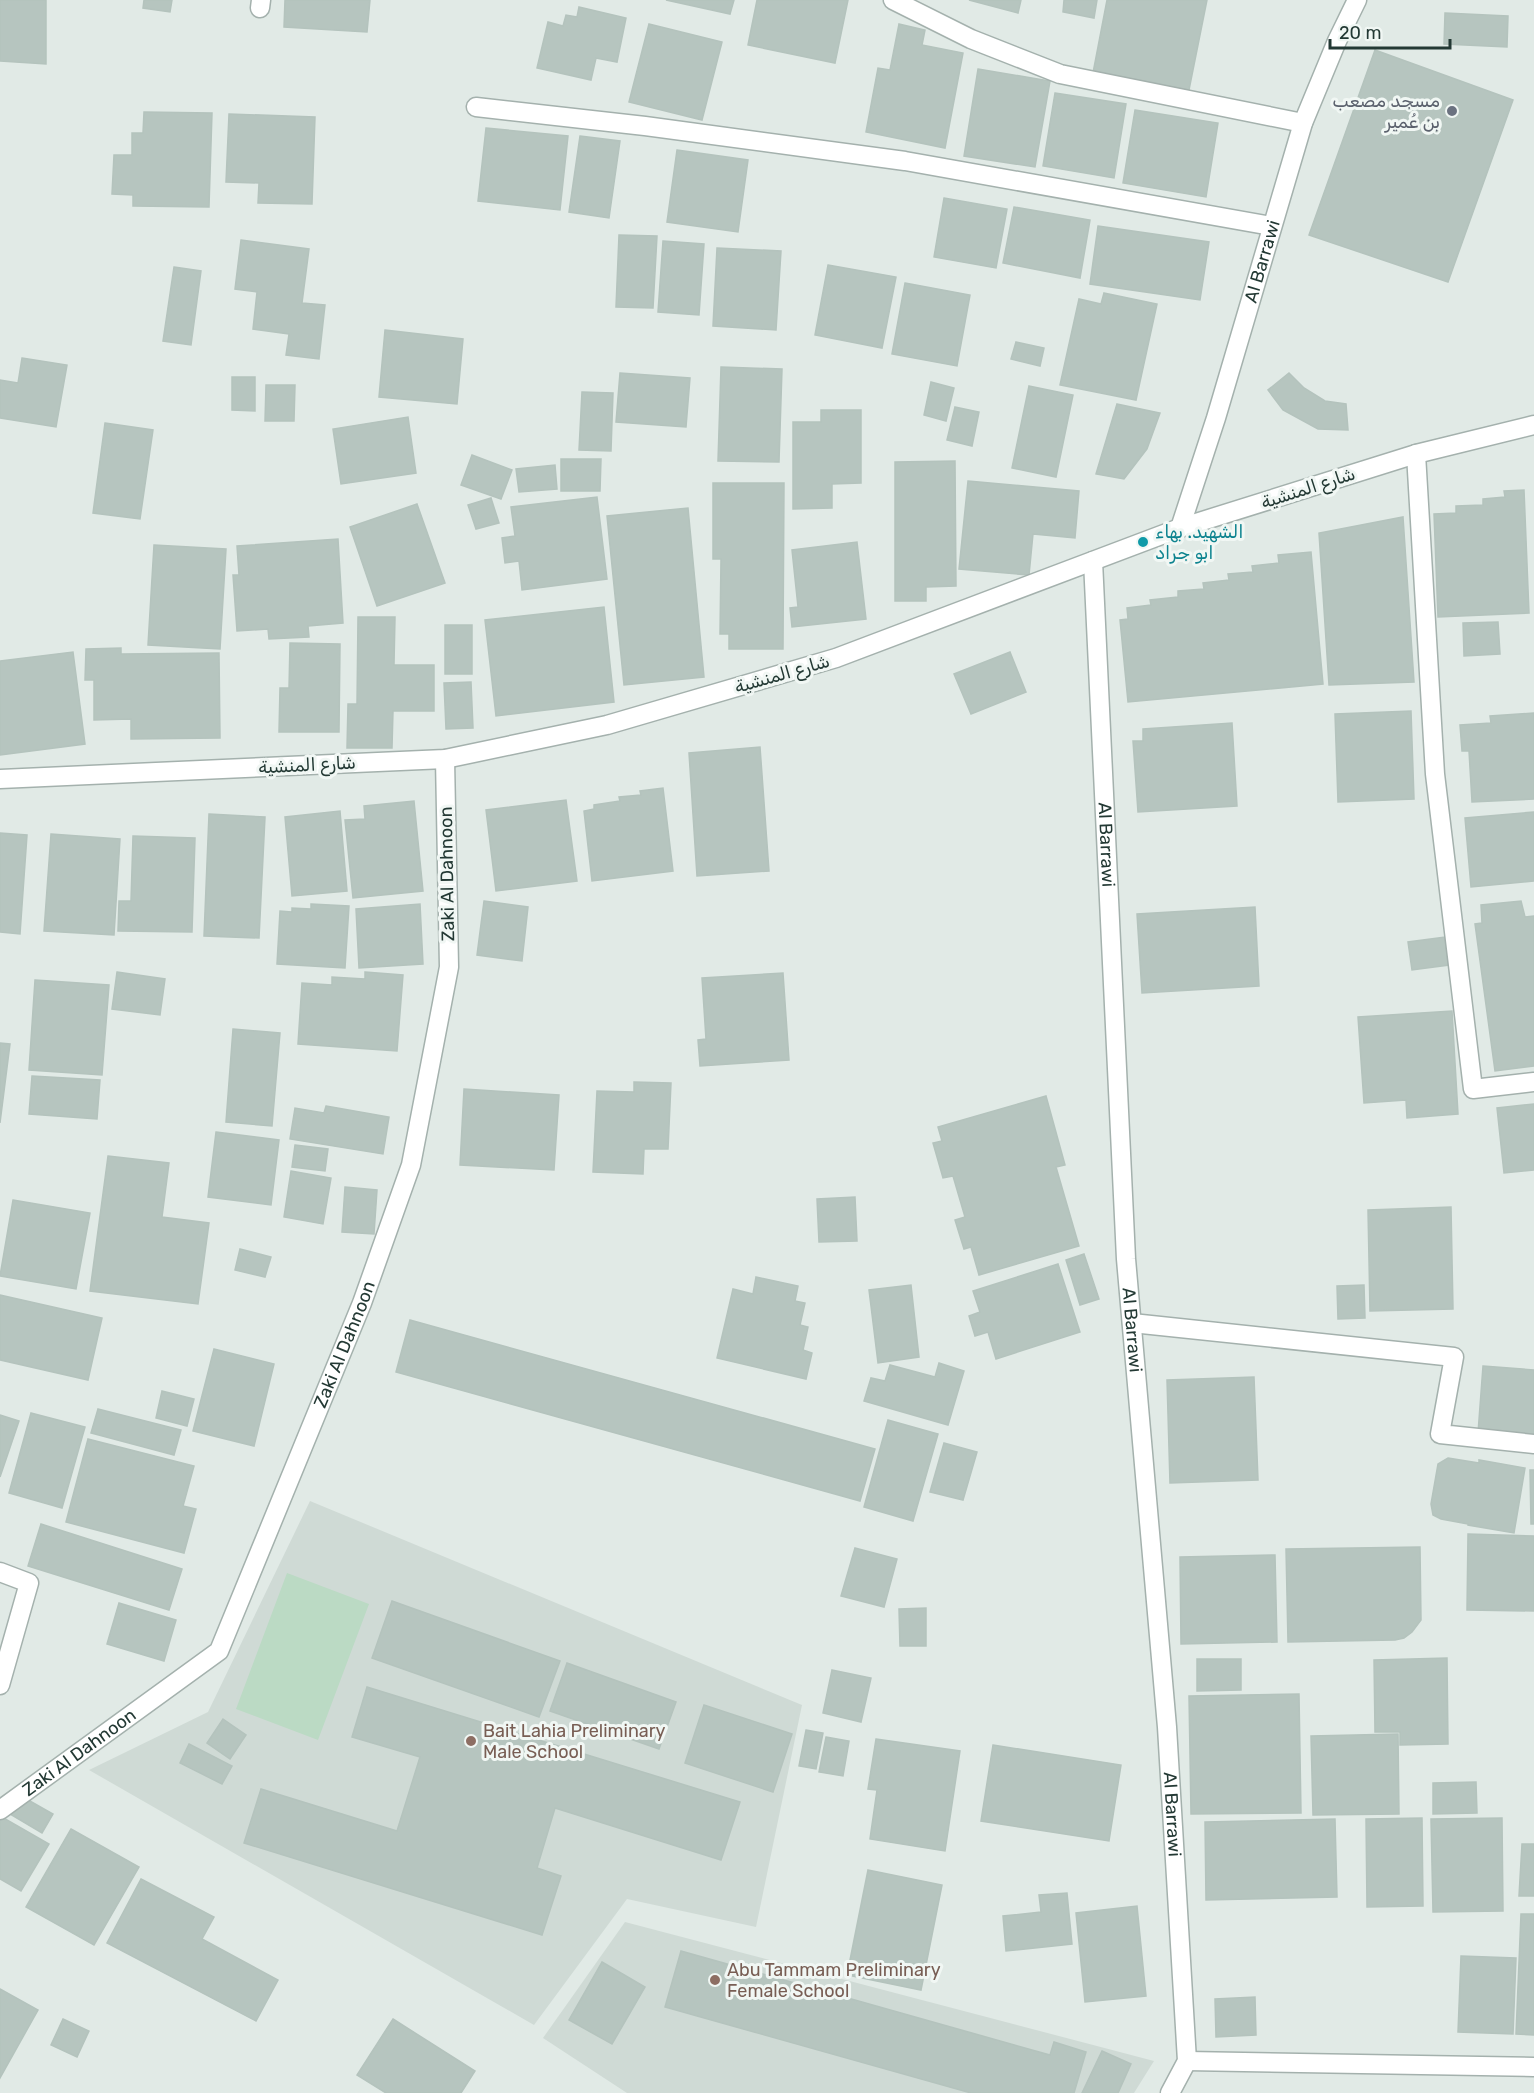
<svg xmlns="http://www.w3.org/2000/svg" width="1534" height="2093" font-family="Rubik,Cairo,sans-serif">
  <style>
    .built { fill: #cfdad5 }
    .green { fill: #bbdac4 }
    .building { fill: #b6c5bf; stroke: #b4c3bd; stroke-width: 1.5 }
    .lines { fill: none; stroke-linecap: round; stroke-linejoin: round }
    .minor-casing { stroke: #a4b1ad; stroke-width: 21 }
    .minor { stroke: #fff; stroke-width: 18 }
    .worship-dot { fill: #6b7280; stroke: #f1f7f4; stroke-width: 2 }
    .culture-dot { fill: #0f9aa8; stroke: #f1f7f4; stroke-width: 2 }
    .education-dot { fill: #8d6e63; stroke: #f1f7f4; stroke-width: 2 }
    .labels { text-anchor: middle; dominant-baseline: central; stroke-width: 6; stroke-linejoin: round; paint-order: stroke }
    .worship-label { font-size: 18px; fill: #5b616d; stroke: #f1f7f4; text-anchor: end }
    .street-label { font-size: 18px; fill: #233934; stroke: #f1f7f4 }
    .culture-label { font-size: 18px; fill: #0d838f; stroke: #f1f7f4; text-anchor: start }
    .education-label { font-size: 18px; fill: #785e54; stroke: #f1f7f4; text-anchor: start }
  </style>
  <rect width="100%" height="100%" fill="#e1eae6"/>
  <g class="built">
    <polygon points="310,1501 802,1705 756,1927 627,1899 534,2025 89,1770 208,1712"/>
    <polygon points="625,1922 1154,2061 1134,2093 627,2093 543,2038"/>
  </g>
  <polygon class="green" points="287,1573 369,1604 318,1740 236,1709"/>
  <g class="building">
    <polygon points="0,0 46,0 46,64 0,61"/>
    <polygon points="144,0 172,0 170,12 143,8"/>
    <polygon points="285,0 370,0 367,32 284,27"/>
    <polygon points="666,0 734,0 730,14"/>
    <polygon points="757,0 848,0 835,63 748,45"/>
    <polygon points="969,0 1021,0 1018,13"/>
    <polygon points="1064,0 1097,0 1094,18 1063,12"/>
    <polygon points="1107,0 1207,0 1189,90 1093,73"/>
    <polygon points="579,7 626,18 617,62 596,58 591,80 537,68 548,22 563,26 566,15 577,17"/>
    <polygon points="1445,13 1508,16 1507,47 1444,44"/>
    <polygon points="649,24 722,42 702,120 629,102"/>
    <polygon points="899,24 925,30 922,45 963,53 945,148 866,132 878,68 890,70"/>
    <polygon points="1375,50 1513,100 1448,282 1309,235"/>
    <polygon points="978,69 1050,81 1035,167 964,156"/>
    <polygon points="1055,93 1126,104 1114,178 1043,166"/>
    <polygon points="1135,110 1218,123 1206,197 1123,183"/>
    <polygon points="144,112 212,113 209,207 133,206 133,195 112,194 114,155 132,155 132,133 143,133"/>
    <polygon points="229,114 315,117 312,204 258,203 259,183 226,182"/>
    <polygon points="486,128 568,136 560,210 478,201"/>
    <polygon points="580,136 620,141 609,218 569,212"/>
    <polygon points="677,150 748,160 738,232 667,222"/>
    <polygon points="944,198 1007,209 996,268 934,257"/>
    <polygon points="1014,207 1090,220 1080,278 1003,263"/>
    <polygon points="1098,226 1209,242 1200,300 1090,284"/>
    <polygon points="619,235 657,236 653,308 616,307"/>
    <polygon points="241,240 309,249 302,303 325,305 319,359 286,355 289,334 253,329 257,292 235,289"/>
    <polygon points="663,241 704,244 699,315 658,312"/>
    <polygon points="717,248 781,251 776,330 713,326"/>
    <polygon points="828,265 896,277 882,348 815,335"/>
    <polygon points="174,267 201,271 191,345 163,341"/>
    <polygon points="905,283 970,295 957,366 892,354"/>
    <polygon points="1104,293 1157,304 1136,400 1060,385 1079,299 1101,304"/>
    <polygon points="385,330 463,339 457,404 379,397"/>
    <polygon points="1016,342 1044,348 1040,366 1011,359"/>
    <polygon points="22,358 67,365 56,427 0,418 0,380 18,383"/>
    <polygon points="721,367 782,369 779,462 718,461"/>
    <polygon points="620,373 690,378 686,427 616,422"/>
    <polygon points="1289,373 1304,388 1325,401 1346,404 1348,430 1318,429 1283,410 1268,390"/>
    <polygon points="232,377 255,377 255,411 232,410"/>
    <polygon points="931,382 954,388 946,421 924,415"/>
    <polygon points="266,385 295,385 294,421 265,421"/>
    <polygon points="1029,386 1073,395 1056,477 1012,468"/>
    <polygon points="582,392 613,393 611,451 579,450"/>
    <polygon points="1117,404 1160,413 1147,449 1124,479 1096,474"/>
    <polygon points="955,407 979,412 972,446 947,440"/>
    <polygon points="821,410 861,410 861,483 832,484 832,508 793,509 793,422 821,422"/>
    <polygon points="408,417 416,473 341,484 333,429"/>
    <polygon points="105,423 153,430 140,519 93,513"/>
    <polygon points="472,455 512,470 501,499 461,485"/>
    <polygon points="561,459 601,459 600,491 561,491"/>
    <polygon points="955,461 956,586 926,587 926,601 895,601 895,462"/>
    <polygon points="555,465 557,489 519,492 516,469"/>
    <polygon points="968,481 1079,491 1075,538 1033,534 1029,575 959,569"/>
    <polygon points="713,483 784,483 783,649 729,649 729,634 720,634 721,559 713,559"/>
    <polygon points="1524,490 1529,613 1438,617 1434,514 1456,513 1456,506 1483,505 1483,499 1505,497 1504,491"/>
    <polygon points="597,497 607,579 522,590 519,561 505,563 502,538 515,536 511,507"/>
    <polygon points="491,498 499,523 476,529 468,505"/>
    <polygon points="417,504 445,583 377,606 350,527"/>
    <polygon points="688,508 704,677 624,685 607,516"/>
    <polygon points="1403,517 1414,682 1329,685 1319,533"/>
    <polygon points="338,539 343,623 308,626 309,637 269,639 268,629 237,631 233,575 239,575 237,546"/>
    <polygon points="857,542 866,619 792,627 790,608 798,607 792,550"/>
    <polygon points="154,545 226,549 220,649 148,645"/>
    <polygon points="1311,552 1323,684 1128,702 1120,620 1128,619 1127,608 1151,605 1150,600 1178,597 1178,591 1204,589 1203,583 1229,580 1228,574 1253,572 1252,566 1279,563 1278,555"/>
    <polygon points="604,607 614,702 496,716 485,620"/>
    <polygon points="358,617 395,617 394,665 434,665 434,711 393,711 392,748 347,748 348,704 357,704"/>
    <polygon points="1498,622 1500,654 1464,656 1463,623"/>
    <rect x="445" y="625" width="27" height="49"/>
    <polygon points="290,643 340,644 339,732 279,732 280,688 289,688"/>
    <polygon points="121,648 121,654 219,653 220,738 131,739 131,719 94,720 94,680 85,680 86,649"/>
    <polygon points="73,652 85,744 0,755 0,661"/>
    <polygon points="1010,652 1026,692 971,714 954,674"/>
    <polygon points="471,682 473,728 446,729 444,683"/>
    <polygon points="1411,711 1414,799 1338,802 1335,714"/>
    <polygon points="1534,713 1534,799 1472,802 1469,751 1462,751 1460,725 1491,723 1490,716"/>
    <polygon points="1232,723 1237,806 1138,812 1133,741 1143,741 1143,729"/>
    <polygon points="760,747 769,871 697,876 689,753"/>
    <polygon points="663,788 673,871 592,881 584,811 594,809 594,805 620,801 619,797 641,795 640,791"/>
    <polygon points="566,800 577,881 496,891 486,810"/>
    <polygon points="414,801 423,891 353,898 345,820 365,819 364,806"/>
    <polygon points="340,811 347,891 292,896 285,817"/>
    <polygon points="1534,812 1534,881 1471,887 1465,818"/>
    <polygon points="209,814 265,817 259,938 204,936"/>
    <polygon points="0,833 27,835 20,934 0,932"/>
    <polygon points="51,834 120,839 114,935 44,931"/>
    <polygon points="133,836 195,838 192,932 118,931 119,901 131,901"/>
    <polygon points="484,901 528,907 522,961 477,955"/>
    <polygon points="1521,901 1525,917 1534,916 1534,1066 1495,1071 1475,924 1482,923 1481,905"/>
    <polygon points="311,904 349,906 345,968 277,964 280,911 292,912 292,908 311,909"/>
    <polygon points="420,904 423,964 359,968 356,909"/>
    <polygon points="1255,907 1259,986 1142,993 1137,914"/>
    <polygon points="1445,937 1449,965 1412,970 1408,942"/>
    <polygon points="117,972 165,979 160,1015 112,1009"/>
    <polygon points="365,972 403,975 397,1051 298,1044 302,983 332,985 332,977 365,979"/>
    <polygon points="783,973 789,1060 700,1066 698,1040 706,1039 702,978"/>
    <polygon points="35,980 109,985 102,1075 29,1070"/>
    <polygon points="1452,1011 1458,1114 1407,1118 1406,1100 1364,1103 1358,1017"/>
    <polygon points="233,1029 280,1033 272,1126 226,1122"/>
    <polygon points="0,1043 10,1044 0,1123"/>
    <polygon points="32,1076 100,1080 97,1119 29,1114"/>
    <polygon points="634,1082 671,1083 668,1149 644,1149 643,1174 593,1172 597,1091 634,1092"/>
    <polygon points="464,1089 559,1095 554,1170 460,1165"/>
    <polygon points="1046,1096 1065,1165 1056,1167 1079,1246 979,1275 971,1247 964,1249 955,1220 965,1217 953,1176 943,1178 933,1143 942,1141 938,1127"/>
    <polygon points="1534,1104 1534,1170 1504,1173 1497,1108"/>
    <polygon points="326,1106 389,1117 383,1154 290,1139 295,1108 324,1113"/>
    <polygon points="216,1132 279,1140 271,1205 208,1197"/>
    <polygon points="295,1145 328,1149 325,1171 292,1167"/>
    <polygon points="108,1156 169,1163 162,1217 209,1223 198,1304 90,1291"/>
    <polygon points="291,1171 331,1178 323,1224 284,1217"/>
    <polygon points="345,1187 377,1190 374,1234 342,1232"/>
    <polygon points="855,1197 857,1241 819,1242 817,1199"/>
    <polygon points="13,1200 90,1213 76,1289 0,1276"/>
    <polygon points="1451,1207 1453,1309 1370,1311 1368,1210"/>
    <polygon points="240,1249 271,1257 265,1277 235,1270"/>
    <polygon points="1084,1254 1099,1299 1080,1305 1066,1260"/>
    <polygon points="1058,1264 1080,1332 996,1359 988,1332 975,1336 969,1316 980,1312 973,1291"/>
    <polygon points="756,1277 798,1286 795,1301 805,1303 800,1325 808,1327 803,1350 812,1353 806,1379 717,1358 733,1289 753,1294"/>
    <polygon points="911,1285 919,1357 878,1363 869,1290"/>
    <polygon points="1364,1285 1365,1318 1338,1319 1337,1286"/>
    <polygon points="0,1295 102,1318 88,1380 0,1360"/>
    <polygon points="410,1320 875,1449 860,1501 396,1372"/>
    <polygon points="214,1349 274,1364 254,1446 193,1431"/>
    <polygon points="939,1363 964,1371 948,1425 864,1401 871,1378 885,1381 890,1365 935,1377"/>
    <polygon points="1483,1366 1534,1370 1534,1437 1478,1433"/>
    <polygon points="1254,1377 1258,1480 1170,1483 1167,1380"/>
    <polygon points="162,1391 194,1399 187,1426 156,1418"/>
    <polygon points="98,1409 181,1430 174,1455 91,1433"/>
    <polygon points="31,1413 85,1427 62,1508 9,1493"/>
    <polygon points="0,1415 19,1421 0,1477"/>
    <polygon points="888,1420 938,1434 913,1521 864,1507"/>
    <polygon points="88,1439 194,1466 183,1506 196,1509 184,1553 66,1522"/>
    <polygon points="944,1443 977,1452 963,1500 930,1492"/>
    <polygon points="1448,1458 1479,1463 1479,1460 1525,1468 1514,1533 1468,1525 1468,1524 1441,1519 1433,1515 1431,1504 1438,1464"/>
    <polygon points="1530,1470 1534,1470 1534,1524 1531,1524"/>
    <polygon points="41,1524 182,1569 169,1610 28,1566"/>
    <polygon points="1468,1534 1534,1536 1534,1611 1467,1610"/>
    <polygon points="1420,1547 1421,1620 1412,1632 1404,1638 1395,1640 1288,1642 1286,1549"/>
    <polygon points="855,1548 897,1559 884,1607 841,1596"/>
    <polygon points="1275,1555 1277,1642 1181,1644 1180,1557"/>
    <polygon points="392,1601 560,1661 539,1717 372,1658"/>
    <polygon points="119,1603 176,1620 164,1661 107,1644"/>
    <polygon points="926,1608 926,1646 900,1646 899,1609"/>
    <polygon points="1447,1658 1448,1744 1400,1745 1400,1732 1375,1732 1374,1660"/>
    <polygon points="1197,1659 1241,1659 1241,1690 1197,1691"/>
    <polygon points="567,1663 676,1702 659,1749 550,1711"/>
    <polygon points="832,1670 871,1678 861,1722 823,1713"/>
    <polygon points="367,1687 740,1802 721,1860 555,1808 537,1868 561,1876 542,1935 244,1843 261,1789 397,1831 420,1757 352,1737"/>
    <polygon points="1299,1694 1301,1813 1191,1814 1189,1696"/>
    <polygon points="704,1705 792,1734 773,1792 685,1763"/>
    <polygon points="223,1719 246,1735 230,1759 207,1743"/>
    <polygon points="806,1730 823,1733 816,1769 799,1766"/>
    <polygon points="1398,1734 1399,1814 1313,1815 1311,1736"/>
    <polygon points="826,1737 849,1741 843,1776 819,1772"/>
    <polygon points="876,1739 960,1751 945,1851 870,1839 877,1790 868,1789"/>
    <polygon points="189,1744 232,1766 222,1784 180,1763"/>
    <polygon points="993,1745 1121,1765 1109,1841 981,1821"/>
    <polygon points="1476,1782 1477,1813 1433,1814 1433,1783"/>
    <polygon points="21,1796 53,1814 42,1833 10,1814"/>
    <polygon points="0,1816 49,1844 21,1891 0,1879"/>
    <polygon points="1422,1818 1423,1906 1367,1907 1366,1819"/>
    <polygon points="1502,1818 1503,1911 1433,1912 1431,1819"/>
    <polygon points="1335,1819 1337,1897 1206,1900 1205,1822"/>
    <polygon points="71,1829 139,1867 94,1945 26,1907"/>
    <polygon points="1522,1844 1534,1844 1534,1896 1519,1896"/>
    <polygon points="868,1870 942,1885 921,1990 847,1975"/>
    <polygon points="141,1879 214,1917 202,1939 278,1980 256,2021 107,1943"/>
    <polygon points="1067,1893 1072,1944 1006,1951 1003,1916 1041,1912 1039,1895"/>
    <polygon points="1137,1906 1146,1996 1085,2002 1076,1913"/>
    <polygon points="1521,1914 1534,1914 1534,2035 1516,2034"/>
    <polygon points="681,1951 1050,2055 1054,2042 1086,2052 1074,2093 971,2093 665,2007"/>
    <polygon points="1461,1956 1516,1958 1513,2034 1458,2032"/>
    <polygon points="602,1962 645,1987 612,2044 569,2020"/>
    <polygon points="0,1989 38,2010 0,2078"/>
    <polygon points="1255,1997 1256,2035 1216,2037 1215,1999"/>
    <polygon points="63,2019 89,2031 77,2057 51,2045"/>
    <polygon points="393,2019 475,2071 461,2093 386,2093 357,2075"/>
    <polygon points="1102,2051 1131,2064 1118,2093 1082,2093"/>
  </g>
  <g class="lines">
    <defs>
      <g id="minor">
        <polyline points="893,0 971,39 1060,74 1303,123"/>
        <polyline points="260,8 261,0"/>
        <polyline points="476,107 645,126 905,161 1271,226"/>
        <polyline points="1416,454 1435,774 1473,1089 1534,1082"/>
        <path id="s1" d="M1180,528L1216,418L1303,123L1337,41L1357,0"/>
        <path id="s2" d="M1093,561L1126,1259L1167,1727L1187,2061L1170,2093"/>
        <polyline points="0,779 445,759 607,725 836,658 1180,528 1416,454 1534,425"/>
        <polyline points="1132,1323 1454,1357 1440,1434 1534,1444"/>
        <polyline points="0,1572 29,1583 0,1685"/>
        <path id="s3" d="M0,1810L219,1651L362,1303L411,1165L449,967L445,759"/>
        <polyline points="1187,2061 1534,2067"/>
      </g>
    </defs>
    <use href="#minor" class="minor-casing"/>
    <use href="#minor" class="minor"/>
  </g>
  <circle class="worship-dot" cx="1452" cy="111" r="6"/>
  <circle class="culture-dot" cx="1143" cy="542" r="6"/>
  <g class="education-dot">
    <circle cx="471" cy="1741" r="6"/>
    <circle cx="715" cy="1980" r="6"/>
  </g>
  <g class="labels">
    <g class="worship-label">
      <text x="1440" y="101">مسجد مصعب<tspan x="1440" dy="21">بن عُمير</tspan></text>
    </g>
    <g class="street-label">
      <text stroke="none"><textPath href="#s1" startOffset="279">Al Barrawi</textPath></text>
      <text transform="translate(1308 488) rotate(-18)">شارع المنشية</text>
      <text transform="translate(782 674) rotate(-16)">شارع المنشية</text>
      <text transform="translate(307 765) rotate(-3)">شارع المنشية</text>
      <text stroke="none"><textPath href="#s2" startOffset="284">Al Barrawi</textPath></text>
      <text transform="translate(447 874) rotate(-91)">Zaki Al Dahnoon</text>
      <text stroke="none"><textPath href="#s2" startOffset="770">Al Barrawi</textPath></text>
      <text stroke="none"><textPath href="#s3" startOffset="602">Zaki Al Dahnoon</textPath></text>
      <text stroke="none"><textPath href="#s3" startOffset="98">Zaki Al Dahnoon</textPath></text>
      <text stroke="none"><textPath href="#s2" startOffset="1256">Al Barrawi</textPath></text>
    </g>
    <g class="culture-label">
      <text x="1155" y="532">الشهيد. بهاء<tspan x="1155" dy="21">ابو جراد</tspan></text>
    </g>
    <g class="education-label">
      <text x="483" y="1731">Bait Lahia Preliminary<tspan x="483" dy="21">Male School</tspan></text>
      <text x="727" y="1970">Abu Tammam Preliminary<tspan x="727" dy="21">Female School</tspan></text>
    </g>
  </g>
  <path d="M1330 39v9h120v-9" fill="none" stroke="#233934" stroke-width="3"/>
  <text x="1339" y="39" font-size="18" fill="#233934" stroke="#f1f7f4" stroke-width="4.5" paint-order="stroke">20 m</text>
</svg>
